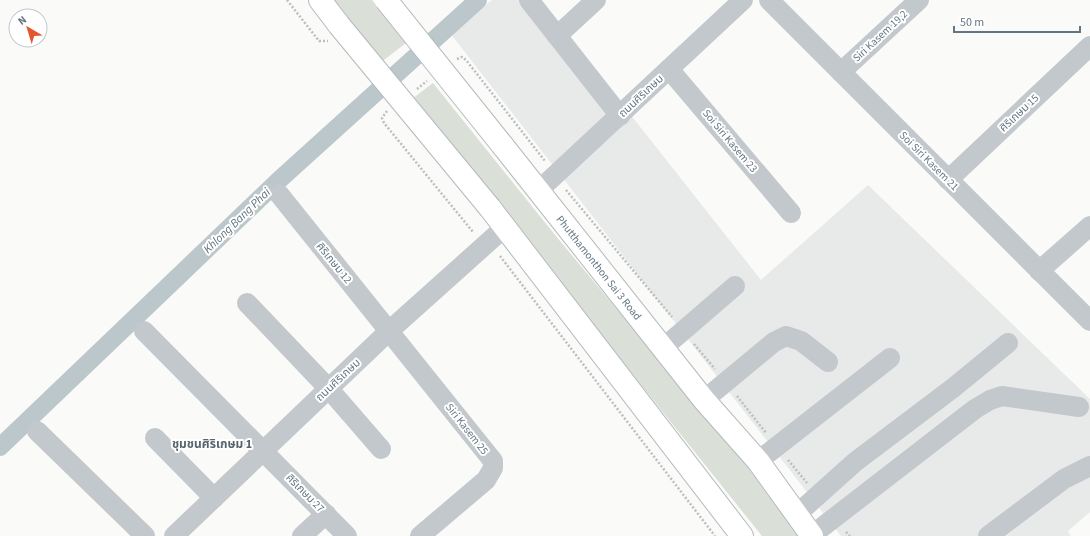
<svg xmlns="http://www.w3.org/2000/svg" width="1090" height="536" font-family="'Source Sans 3','Noto Sans Thai',sans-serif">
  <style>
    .built { fill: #e8e9e9 }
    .green { fill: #dadfd7 }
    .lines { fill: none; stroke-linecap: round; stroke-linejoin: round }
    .canal { stroke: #bbc7cb; stroke-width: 18 }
    .major-casing { stroke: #b5babe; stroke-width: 24 }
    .path { stroke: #bbbfc2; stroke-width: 2.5; stroke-dasharray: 2 2; stroke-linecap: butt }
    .minor { stroke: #c3c8cc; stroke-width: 20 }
    .major { stroke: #fff; stroke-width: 22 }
    .major-bridge-casing { stroke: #b5babe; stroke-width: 24; stroke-linecap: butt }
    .major-bridge { stroke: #fff; stroke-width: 22 }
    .labels { text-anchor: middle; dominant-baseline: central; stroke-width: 4; stroke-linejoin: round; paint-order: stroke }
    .street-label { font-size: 11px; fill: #657683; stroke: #fff }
    .water-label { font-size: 12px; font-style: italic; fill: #60757c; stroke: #fff }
    .neighbourhood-label { font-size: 12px; font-weight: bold; fill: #57646e; stroke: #fff }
  </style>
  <rect width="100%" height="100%" fill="#fafaf8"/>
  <polygon class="built" points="492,0 540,0 761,280 868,185 1090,399 1090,512 1068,531 1071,536 841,536 450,33"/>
  <g class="green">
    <polygon points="332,0 372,0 406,43 380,63"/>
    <polygon points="433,83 555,235 775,499 801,536 762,536 412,99"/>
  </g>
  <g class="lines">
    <polyline class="canal" points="0,447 278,181 478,0"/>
    <defs>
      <g id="major">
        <polyline points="320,0 339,25"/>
        <path id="s1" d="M503,146L704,400L758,461L812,536"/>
        <polyline points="490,208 742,536"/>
      </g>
    </defs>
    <use href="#major" class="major-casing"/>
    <g class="path">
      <polyline points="287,0 319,41 328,41"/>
      <polyline points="457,59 462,57 466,60 545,161"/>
      <polyline points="417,89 427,81"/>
      <polyline points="387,111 382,118 384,123 473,232"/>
      <polyline points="566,190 672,317"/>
      <polyline points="500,256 715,536"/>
      <polyline points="694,344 715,369"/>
      <polyline points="737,396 766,433"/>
      <polyline points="788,460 807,483"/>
      <polyline points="846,532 850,536"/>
    </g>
    <g class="minor">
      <polyline points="529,0 620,116"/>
      <polyline points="769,0 1090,321"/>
      <polyline points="557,36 596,0"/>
      <polyline points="669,69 791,213"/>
      <polyline points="841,72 919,0"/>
      <polyline points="948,180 1090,46"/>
      <polyline points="538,191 743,0"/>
      <polyline points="279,194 493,461 493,468 486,480 420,536"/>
      <polyline points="1039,271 1090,226"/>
      <polyline points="247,303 329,389 381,449"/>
      <polyline points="144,331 347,536"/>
      <polyline points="663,348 735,286"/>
      <polyline points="704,400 774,342 786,336 801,341 828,362"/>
      <polyline points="37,431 145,536"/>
      <polyline points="155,438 214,498"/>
      <polyline points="758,461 890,358"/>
      <polyline points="796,515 855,462 953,388 1008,343"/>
      <polyline points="812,535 975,409 990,400 1002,396 1079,407"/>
      <polyline points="174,536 389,331 504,228"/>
      <polyline points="302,536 326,514"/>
      <polyline points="988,536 1064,479 1090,466"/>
    </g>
    <use href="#major" class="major"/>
    <defs>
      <g id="major-bridge">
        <polyline points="386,0 503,146"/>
        <polyline points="339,25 490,208"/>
      </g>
    </defs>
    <use href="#major-bridge" class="major-bridge-casing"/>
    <use href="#major-bridge" class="major-bridge"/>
  </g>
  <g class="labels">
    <g class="street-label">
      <text transform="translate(880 36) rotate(-43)">Siri Kasem 19,2</text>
      <text transform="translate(641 96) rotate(-43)">ถนนศิริเกษม</text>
      <text transform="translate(1019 113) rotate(-43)">ศิริเกษม 15</text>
      <text transform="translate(730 141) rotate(50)">Soi Siri Kasem 23</text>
      <text transform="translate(929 161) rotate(45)">Soi Siri Kasem 21</text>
      <text transform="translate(334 263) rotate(51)">ศิริเกษม 12</text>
      <text stroke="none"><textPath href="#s1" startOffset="155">Phutthamonthon Sai 3 Road</textPath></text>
      <text transform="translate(338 380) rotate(-43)">ถนนศิริเกษม</text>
      <text transform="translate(467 429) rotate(52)">Siri Kasem 25</text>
      <text transform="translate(305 493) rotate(45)">ศิริเกษม 27</text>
    </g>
    <g class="water-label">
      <text transform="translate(237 221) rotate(-44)">Khlong Bang Phai</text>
    </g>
    <g class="neighbourhood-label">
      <text x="212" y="444">ชุมชนศิริเกษม 1</text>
    </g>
  </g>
  <g transform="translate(28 28) rotate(322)"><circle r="19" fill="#ffffff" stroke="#c1c8cd"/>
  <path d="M0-3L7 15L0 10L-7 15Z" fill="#e4572e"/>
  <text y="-6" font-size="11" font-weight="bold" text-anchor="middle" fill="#657683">N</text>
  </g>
  <path d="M954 26v6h126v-6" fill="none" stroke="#657683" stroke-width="2"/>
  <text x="960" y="26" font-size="12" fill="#657683" stroke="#ffffff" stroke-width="3" paint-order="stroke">50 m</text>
</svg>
